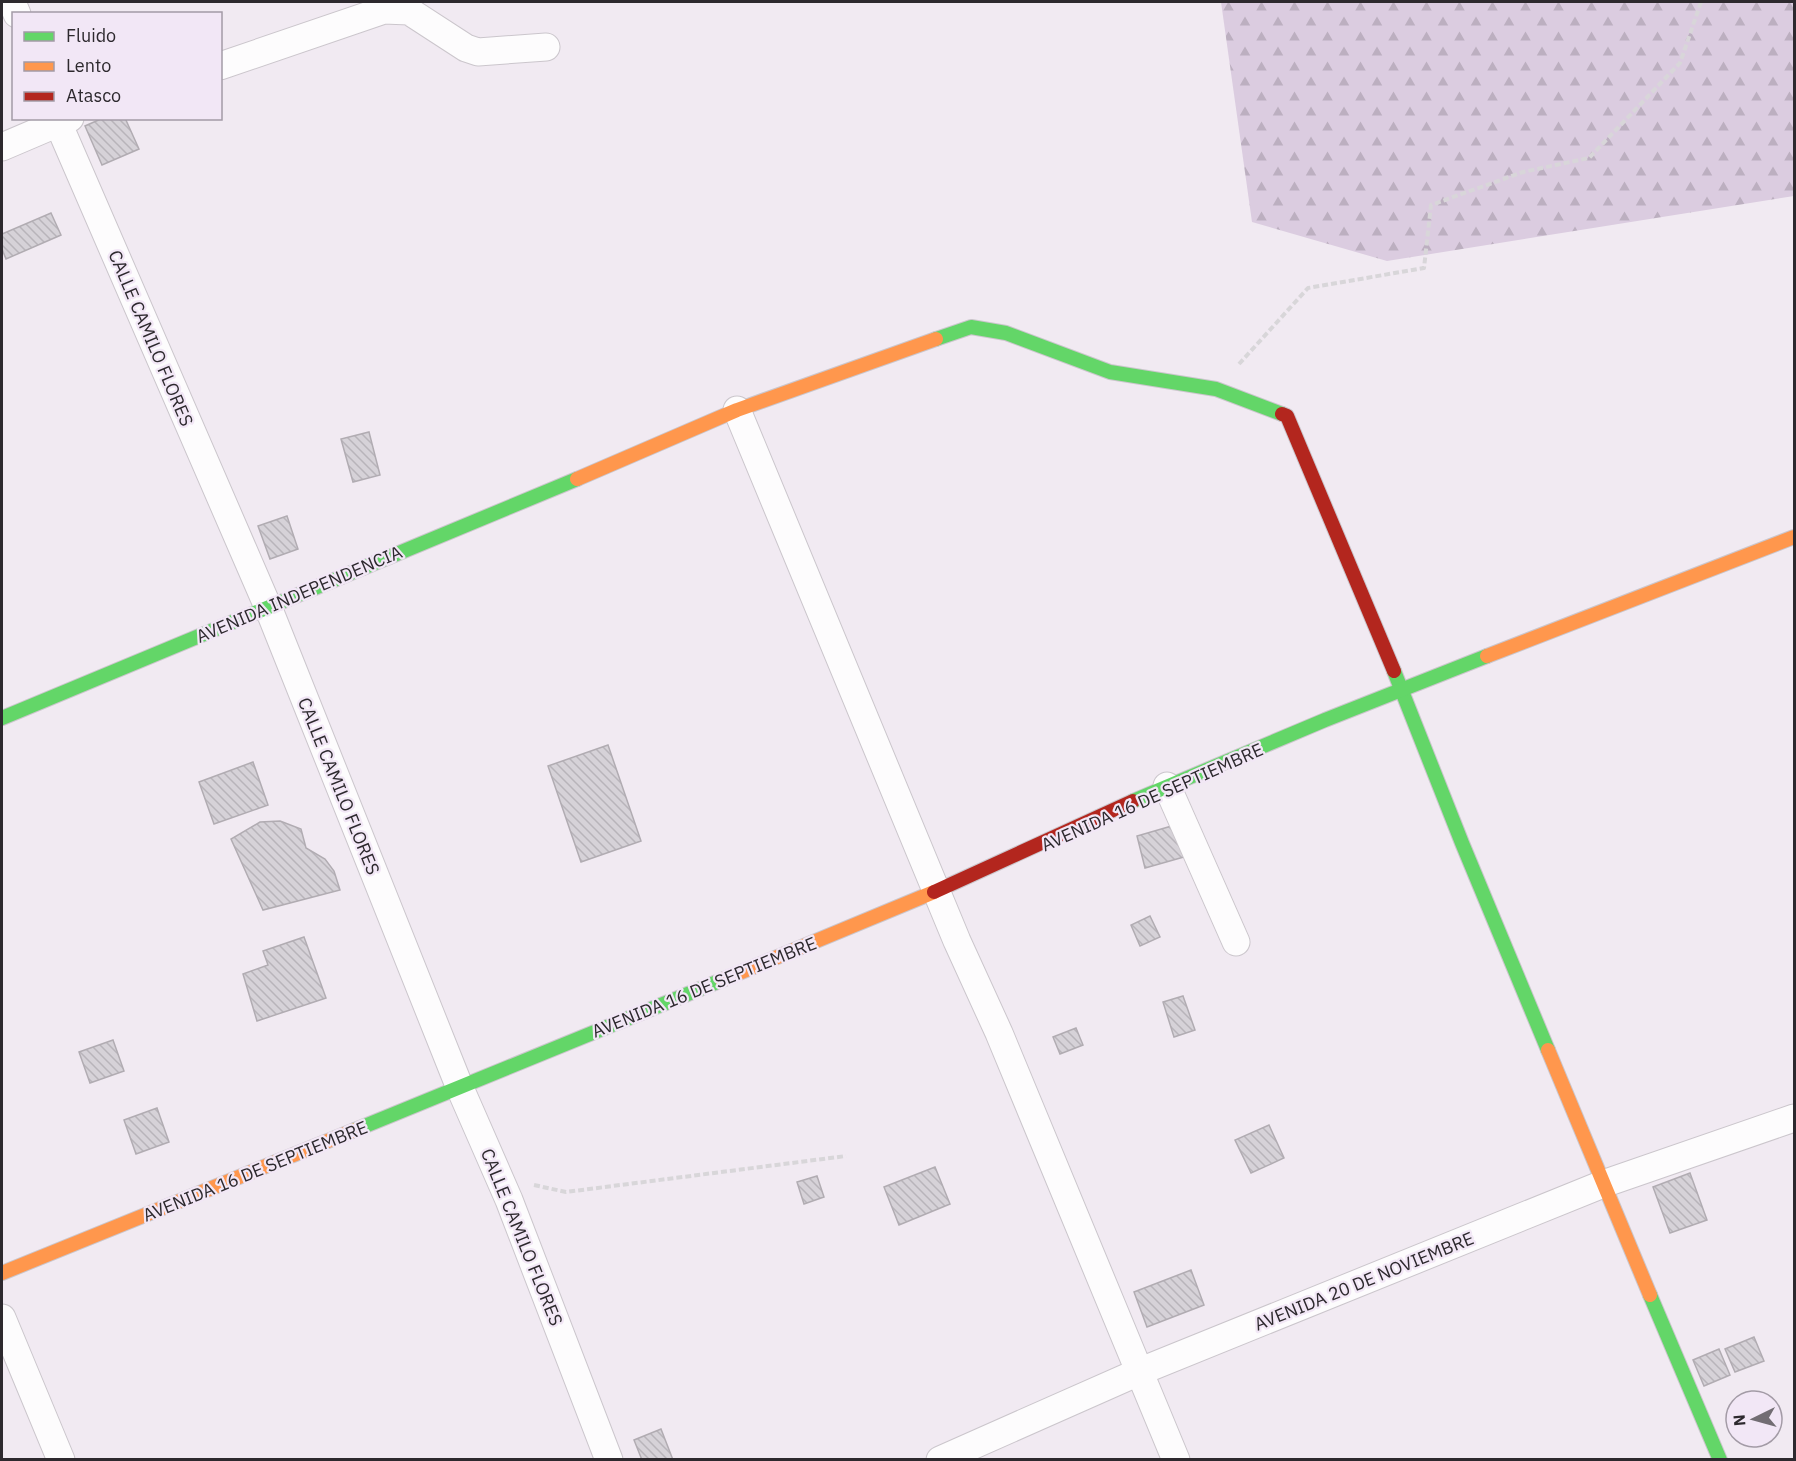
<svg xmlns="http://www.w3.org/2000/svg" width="1796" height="1461" font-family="'IBM Plex Sans',sans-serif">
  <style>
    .forest { fill: url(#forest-firs) }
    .building { fill: url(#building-back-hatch); stroke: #b1acb2; stroke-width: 1.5 }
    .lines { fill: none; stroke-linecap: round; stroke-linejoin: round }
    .street-casing { stroke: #cbc6cc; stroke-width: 29 }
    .fast-casing { stroke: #cbc6cc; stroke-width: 16 }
    .slow-casing { stroke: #cbc6cc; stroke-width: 16 }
    .jam-casing { stroke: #cbc6cc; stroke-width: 16 }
    .path { stroke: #d8d6d9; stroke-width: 4; stroke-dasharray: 6 3; stroke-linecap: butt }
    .street { stroke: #fdfcfd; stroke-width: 27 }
    .fast { stroke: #63d668; stroke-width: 14 }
    .slow { stroke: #ff974d; stroke-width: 14 }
    .jam { stroke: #b3261e; stroke-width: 14 }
    .labels { text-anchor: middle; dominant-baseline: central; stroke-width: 4.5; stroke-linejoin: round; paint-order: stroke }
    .street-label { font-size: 18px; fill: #2d292e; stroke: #f2e7f6 }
  </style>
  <defs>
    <pattern id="forest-firs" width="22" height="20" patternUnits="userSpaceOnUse" patternTransform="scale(1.5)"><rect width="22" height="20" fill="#dbcce0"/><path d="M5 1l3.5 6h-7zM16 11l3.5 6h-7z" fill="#bcafc0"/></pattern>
    <pattern id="building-back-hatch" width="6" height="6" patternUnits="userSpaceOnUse" patternTransform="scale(1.5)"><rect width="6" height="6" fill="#d6d2d8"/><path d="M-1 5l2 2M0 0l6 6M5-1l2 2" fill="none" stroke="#b8b4ba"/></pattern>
  </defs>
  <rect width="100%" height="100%" fill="#f1eaf2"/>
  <polygon class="forest" points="1221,2 1794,2 1794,196 1387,261 1252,222"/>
  <g class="building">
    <polygon points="103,118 125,118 139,149 102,165 85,126"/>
    <polygon points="51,213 61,235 6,259 2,249 2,234"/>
    <polygon points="369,432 380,475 353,482 341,439"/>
    <polygon points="287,516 298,549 270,559 258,526"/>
    <polygon points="608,745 641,841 581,862 548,766"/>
    <polygon points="253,762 268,805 214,824 199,782"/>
    <polygon points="280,821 301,829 306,848 325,859 334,871 340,890 263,910 231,839 260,822"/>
    <polygon points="1182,823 1191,855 1145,868 1137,836"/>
    <polygon points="1150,916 1160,937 1140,946 1131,925"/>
    <polygon points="304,937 326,998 257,1021 243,974 268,965 263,951"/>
    <polygon points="1183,996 1195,1030 1174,1037 1163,1002"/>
    <polygon points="1076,1028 1083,1045 1060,1054 1053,1037"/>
    <polygon points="113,1040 124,1071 90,1083 79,1052"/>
    <polygon points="157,1108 169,1142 136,1154 124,1120"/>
    <polygon points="1269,1125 1284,1158 1251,1173 1235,1140"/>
    <polygon points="935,1167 950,1204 899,1225 884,1187"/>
    <polygon points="1690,1173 1707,1220 1670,1233 1653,1187"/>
    <polygon points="817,1176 824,1197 804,1204 797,1182"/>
    <polygon points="1191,1270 1204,1305 1147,1327 1134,1292"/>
    <polygon points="1754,1337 1764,1361 1735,1372 1725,1349"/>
    <polygon points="1719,1349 1730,1375 1704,1386 1693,1360"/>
    <polygon points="661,1429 673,1460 642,1460 634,1440"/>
  </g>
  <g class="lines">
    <defs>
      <g id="street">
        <polyline points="12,2 17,14"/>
        <polyline points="220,66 384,10 409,11 466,48 478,52 546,47"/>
        <polyline points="56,118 268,607 460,1088 509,1200 609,1460"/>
        <polyline points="2,147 70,118"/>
        <polyline points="737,410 957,941 999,1033 1176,1460"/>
        <polyline points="1167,786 1236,942"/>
        <polyline points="2,1318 61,1460"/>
        <polyline points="940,1460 1141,1371 1603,1184 1794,1118"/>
      </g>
      <g id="fast">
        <polyline points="936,339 971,327 1006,333 1110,372 1216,389 1282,414"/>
        <polyline points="1394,671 1462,843 1548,1050"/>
        <polyline points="2,718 577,479"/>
        <polyline points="1133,801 1325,720 1487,656"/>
        <polyline points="355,1130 722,980"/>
        <polyline points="1650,1295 1720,1460"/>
      </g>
      <g id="slow">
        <polyline points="577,479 737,410 936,339"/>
        <polyline points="1487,656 1794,537"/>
        <polyline points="722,980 934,892"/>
        <polyline points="1548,1050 1650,1295"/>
        <polyline points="2,1273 355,1130"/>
      </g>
      <g id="jam">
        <polyline points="1282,414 1287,416 1394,671"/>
        <polyline points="934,892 1133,801"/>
      </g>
    </defs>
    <use href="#street" class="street-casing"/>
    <use href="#fast" class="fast-casing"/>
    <use href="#slow" class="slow-casing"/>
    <use href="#jam" class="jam-casing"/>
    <g class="path">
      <polyline points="1239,364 1308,288 1424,268 1431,205 1523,172 1589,158 1680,63 1701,2"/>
      <polyline points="534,1185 566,1192 846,1156"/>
    </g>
    <use href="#street" class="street"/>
    <use href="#fast" class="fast"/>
    <use href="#slow" class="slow"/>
    <use href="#jam" class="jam"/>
  </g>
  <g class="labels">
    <g class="street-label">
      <text transform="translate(151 338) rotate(67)">CALLE CAMILO FLORES</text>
      <text transform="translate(299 594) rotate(-23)">AVENIDA INDEPENDENCIA</text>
      <text transform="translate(339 786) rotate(68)">CALLE CAMILO FLORES</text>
      <text transform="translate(1152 797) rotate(-24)">AVENIDA 16 DE SEPTIEMBRE</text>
      <text transform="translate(704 987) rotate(-22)">AVENIDA 16 DE SEPTIEMBRE</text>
      <text transform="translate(255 1171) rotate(-22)">AVENIDA 16 DE SEPTIEMBRE</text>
      <text transform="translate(522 1237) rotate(68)">CALLE CAMILO FLORES</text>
      <text transform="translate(1364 1281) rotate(-22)">AVENIDA 20 DE NOVIEMBRE</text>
    </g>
  </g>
  <rect width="1796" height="1461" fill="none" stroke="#2d292e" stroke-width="6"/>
  <rect x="12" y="12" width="210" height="108" fill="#f2e7f6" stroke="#a39ba6" stroke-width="1.5"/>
  <rect x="24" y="32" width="30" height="9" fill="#63d668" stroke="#a39ba6" stroke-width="1.5"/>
  <text x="66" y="42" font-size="18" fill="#2d292e">Fluido</text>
  <rect x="24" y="62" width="30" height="9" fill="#ff974d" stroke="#a39ba6" stroke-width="1.5"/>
  <text x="66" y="72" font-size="18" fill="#2d292e">Lento</text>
  <rect x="24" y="92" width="30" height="9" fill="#b3261e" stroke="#a39ba6" stroke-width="1.5"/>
  <text x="66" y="102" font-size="18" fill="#2d292e">Atasco</text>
  <g transform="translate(1754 1419) rotate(265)"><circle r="28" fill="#f2e7f6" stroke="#a39ba6" stroke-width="1.5"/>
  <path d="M0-4.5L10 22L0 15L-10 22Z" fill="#726d73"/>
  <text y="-9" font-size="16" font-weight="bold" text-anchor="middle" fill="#2d292e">N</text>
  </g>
</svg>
